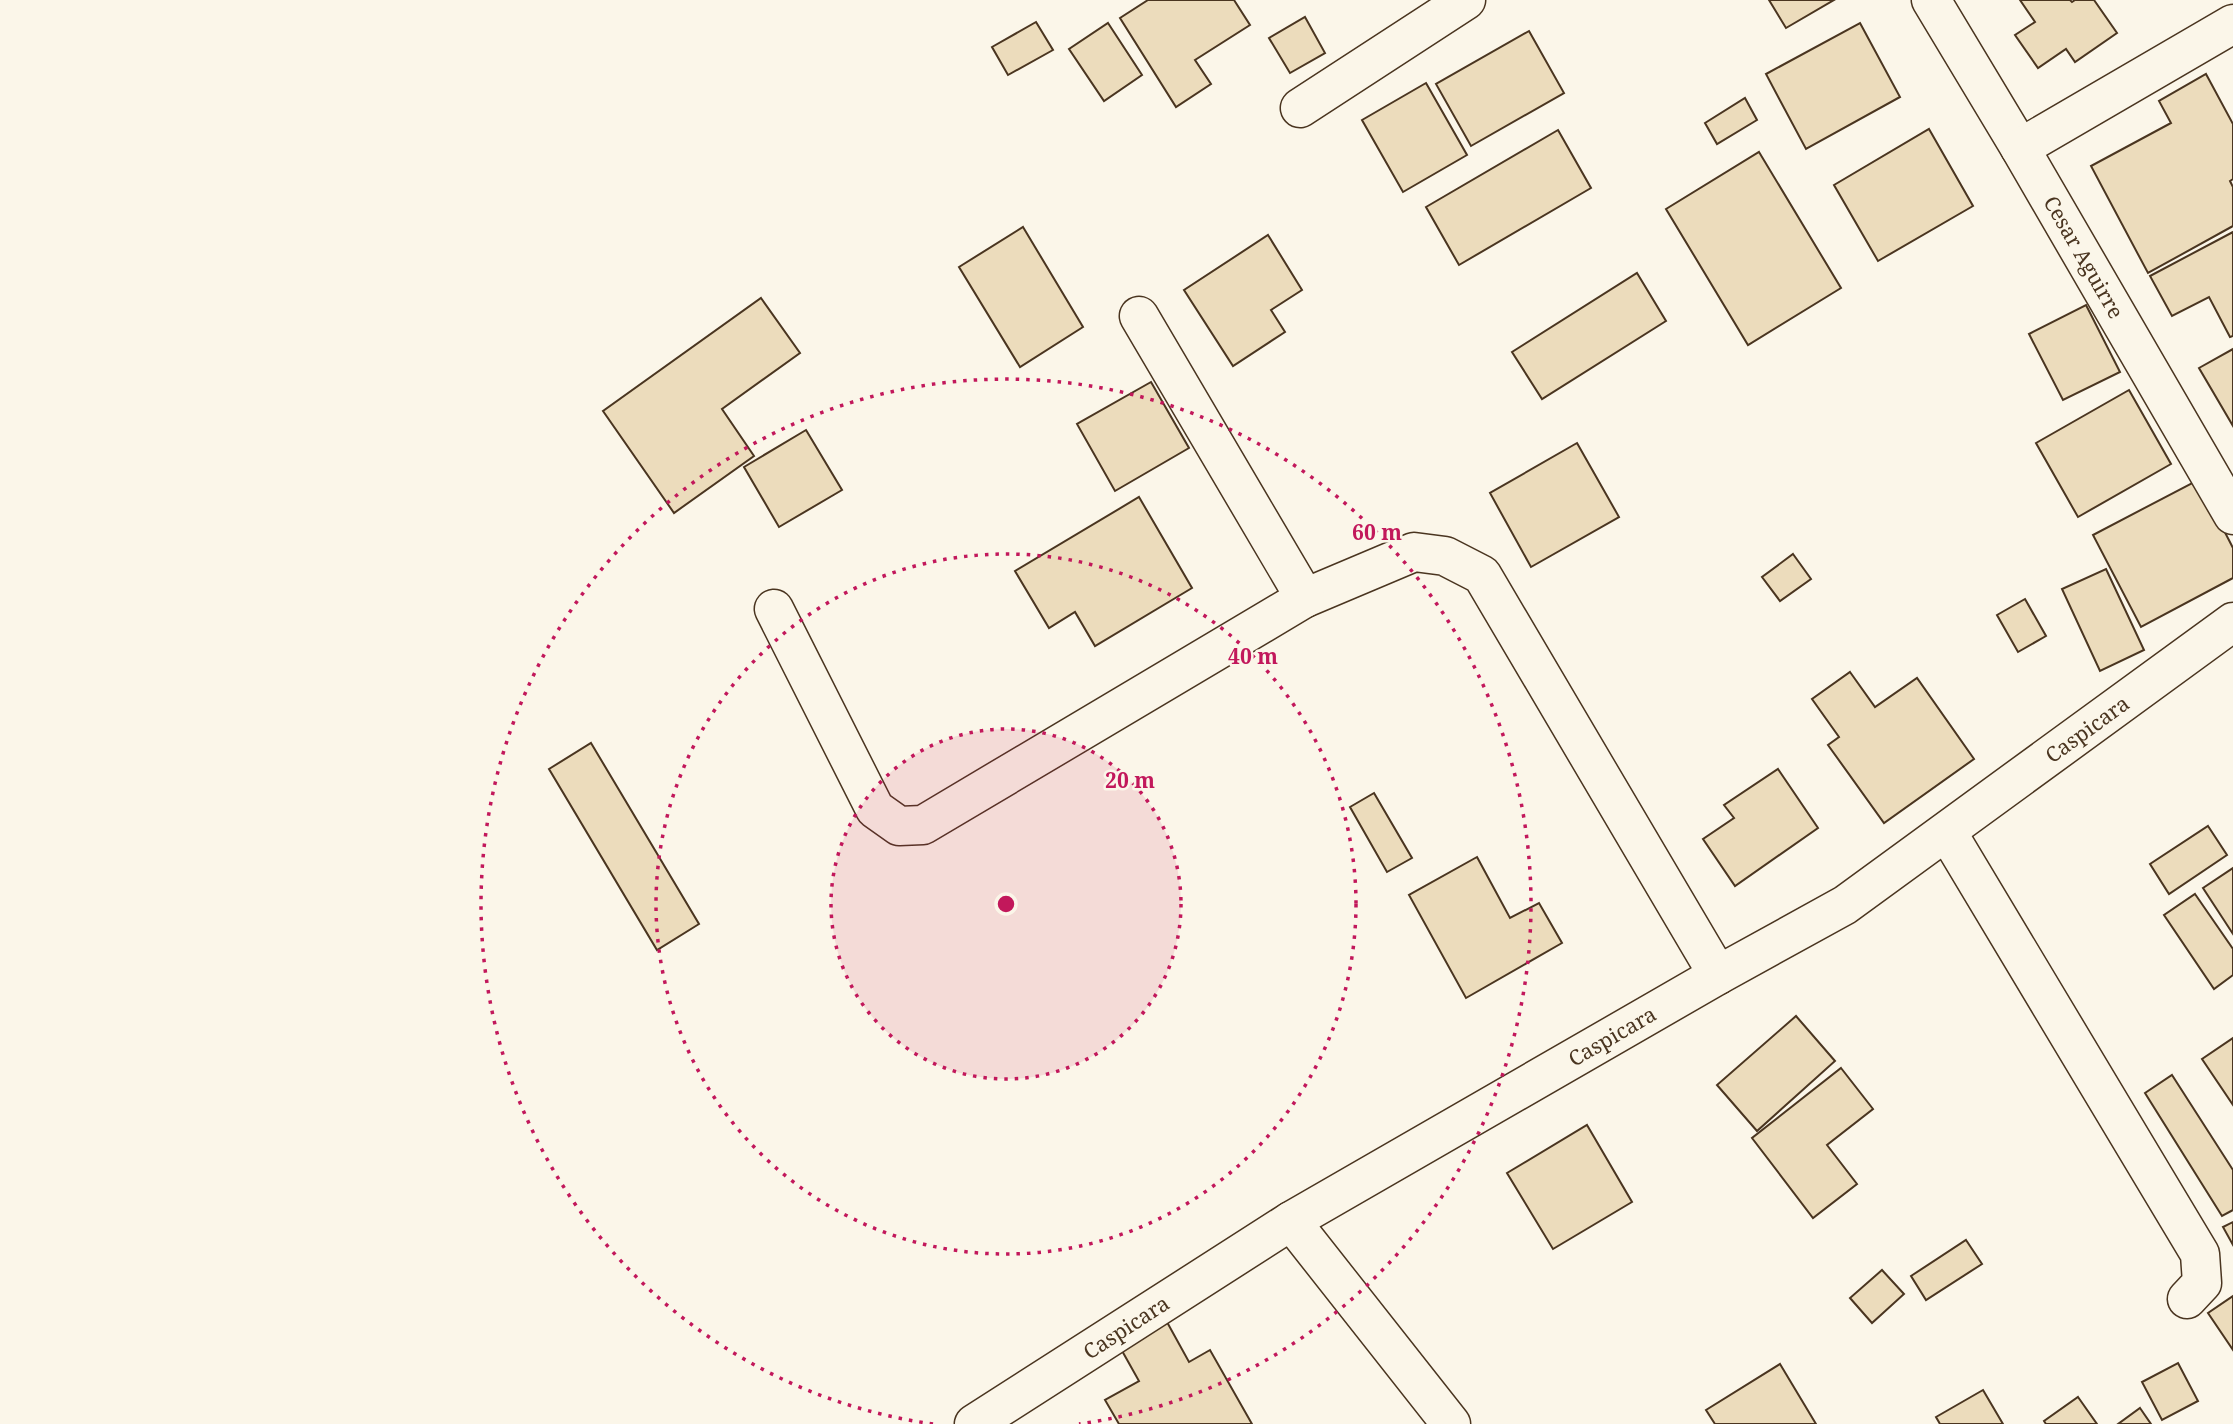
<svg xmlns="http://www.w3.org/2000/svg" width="2233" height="1424" font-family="'Noto Serif',serif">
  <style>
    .building { fill: #ecdcbc; stroke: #4a3520; stroke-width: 2 }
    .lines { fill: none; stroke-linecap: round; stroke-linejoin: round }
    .minor-casing { stroke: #4a3520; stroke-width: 41 }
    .minor { stroke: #fbf6e9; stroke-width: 38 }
    .ring { fill: none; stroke: #c2185b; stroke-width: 3.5; stroke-dasharray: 3.5 7 }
    .labels { text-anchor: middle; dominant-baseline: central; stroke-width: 5; stroke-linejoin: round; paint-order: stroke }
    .street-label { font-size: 21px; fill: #4a3520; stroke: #fbf6e9 }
    .centre { fill: #c2185b; stroke: #fbf6e9; stroke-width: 3.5 }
    .ring-label { font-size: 21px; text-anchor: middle; font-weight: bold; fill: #c2185b; stroke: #fbf6e9; stroke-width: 5; stroke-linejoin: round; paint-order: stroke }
  </style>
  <rect width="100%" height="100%" fill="#fbf6e9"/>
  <g class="building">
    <polygon points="1148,0 1234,0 1250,25 1195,60 1211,84 1176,107 1120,18"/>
    <polygon points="1769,0 1834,0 1786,28"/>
    <polygon points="2020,0 2070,0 2072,2 2075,0 2094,0 2117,33 2075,62 2066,49 2038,68 2015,35 2035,22"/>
    <polygon points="1305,17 1325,53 1290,73 1269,38"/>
    <polygon points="1036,22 1053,50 1008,75 992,47"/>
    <polygon points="1108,23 1142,75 1104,101 1069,49"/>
    <polygon points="1860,23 1900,97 1806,149 1766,74"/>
    <polygon points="1529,31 1564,93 1471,146 1436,84"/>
    <polygon points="2206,74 2233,124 2233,179 2230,181 2233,187 2233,226 2148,273 2091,166 2171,123 2159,101"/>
    <polygon points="1426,83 1467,155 1403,192 1362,120"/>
    <polygon points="1745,98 1757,120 1717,144 1705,123"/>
    <polygon points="1929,129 1973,206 1878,261 1834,185"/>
    <polygon points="1558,130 1591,188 1459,265 1426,207"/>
    <polygon points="1759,152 1841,288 1748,345 1666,209"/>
    <polygon points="1023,227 1083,327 1020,367 959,267"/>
    <polygon points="2233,232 2233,336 2230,337 2209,297 2172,316 2150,276"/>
    <polygon points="1268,235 1302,290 1271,310 1285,332 1233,366 1184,290"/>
    <polygon points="1637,273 1666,321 1542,399 1512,352"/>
    <polygon points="761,298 800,353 722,409 754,456 674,513 603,411"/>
    <polygon points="2086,305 2120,372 2063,400 2029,334"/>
    <polygon points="2233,349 2233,426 2199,368"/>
    <polygon points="1151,382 1189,448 1115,491 1077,424"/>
    <polygon points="2129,390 2171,464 2078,517 2036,443"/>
    <polygon points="806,430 842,490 779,527 744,467"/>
    <polygon points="1577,443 1619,517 1531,567 1490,493"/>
    <polygon points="2198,480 2233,548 2233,578 2141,627 2093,535"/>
    <polygon points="1139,497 1192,588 1095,646 1075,612 1049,628 1015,571"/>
    <polygon points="1793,554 1811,579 1780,601 1762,577"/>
    <polygon points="2106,569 2144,650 2100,671 2062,589"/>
    <polygon points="2025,599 2046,636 2018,652 1997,615"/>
    <polygon points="1850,672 1875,707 1917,678 1974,759 1884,823 1828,745 1839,737 1812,699"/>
    <polygon points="591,743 699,924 657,950 549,769"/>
    <polygon points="1778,769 1818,828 1735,886 1703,839 1734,818 1724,805"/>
    <polygon points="1374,793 1412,858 1387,872 1350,807"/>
    <polygon points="2208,826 2227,855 2169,894 2150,864"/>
    <polygon points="1477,857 1510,918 1539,903 1562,943 1466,998 1409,895"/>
    <polygon points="2233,868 2233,934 2203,888"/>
    <polygon points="2195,894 2233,949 2233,975 2214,989 2164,915"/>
    <polygon points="1796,1016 1835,1061 1757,1131 1717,1085"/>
    <polygon points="2233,1038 2233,1105 2202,1059"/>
    <polygon points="1841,1068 1873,1109 1827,1145 1857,1184 1813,1218 1752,1138"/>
    <polygon points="2172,1075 2233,1170 2233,1210 2222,1216 2145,1093"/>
    <polygon points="1587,1125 1632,1202 1553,1249 1507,1173"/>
    <polygon points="2233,1222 2233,1245 2223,1227"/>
    <polygon points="1966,1240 1982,1264 1926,1300 1911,1276"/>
    <polygon points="1882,1270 1904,1294 1872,1323 1850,1298"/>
    <polygon points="2233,1296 2233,1350 2208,1313"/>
    <polygon points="1162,1313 1189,1362 1210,1350 1252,1424 1119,1424 1105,1400 1139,1381 1116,1340"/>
    <polygon points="2178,1363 2198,1401 2162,1420 2142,1382"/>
    <polygon points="1780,1364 1816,1424 1715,1424 1706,1410"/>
    <polygon points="1983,1390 2003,1424 1940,1424 1936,1417"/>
    <polygon points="2078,1397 2097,1424 2046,1424 2044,1421"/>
    <polygon points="2140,1408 2151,1424 2118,1424"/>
  </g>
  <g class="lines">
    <defs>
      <g id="minor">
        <polyline points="1931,0 2020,148 2233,515"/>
        <polyline points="1300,108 1466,0"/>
        <polyline points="2020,148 2233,24"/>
        <polyline points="1139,316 1305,598 1414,552 1445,556 1482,575 1718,975"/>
        <polyline points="774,609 875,809 899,826 923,825 1305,598"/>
        <polyline points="1947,832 2200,1254 2202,1283 2187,1299"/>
        <polyline points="1291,1221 1451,1424"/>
        <polyline points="974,1424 1291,1221 1718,975 1845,905 2233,622"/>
      </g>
    </defs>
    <use href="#minor" class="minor-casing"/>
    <use href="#minor" class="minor"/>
  </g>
  <circle cx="1006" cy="904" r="175" fill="#c2185b" fill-opacity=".12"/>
  <g class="ring">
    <circle cx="1006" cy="904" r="175"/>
    <circle cx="1006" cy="904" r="350"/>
    <path d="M933 1424A525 525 0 1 1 1079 1424"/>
  </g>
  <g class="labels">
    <g class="street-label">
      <text transform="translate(2084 257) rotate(60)">Cesar Aguirre</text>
      <text transform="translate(2087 729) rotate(-36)">Caspicara</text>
      <text transform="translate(1612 1036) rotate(-30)">Caspicara</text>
      <text transform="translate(1126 1327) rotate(-33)">Caspicara</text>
    </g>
  </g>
  <circle cx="1006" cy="904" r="10" class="centre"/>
  <g class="ring-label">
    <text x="1377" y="540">60 m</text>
    <text x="1253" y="664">40 m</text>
    <text x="1130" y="788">20 m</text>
  </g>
</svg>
